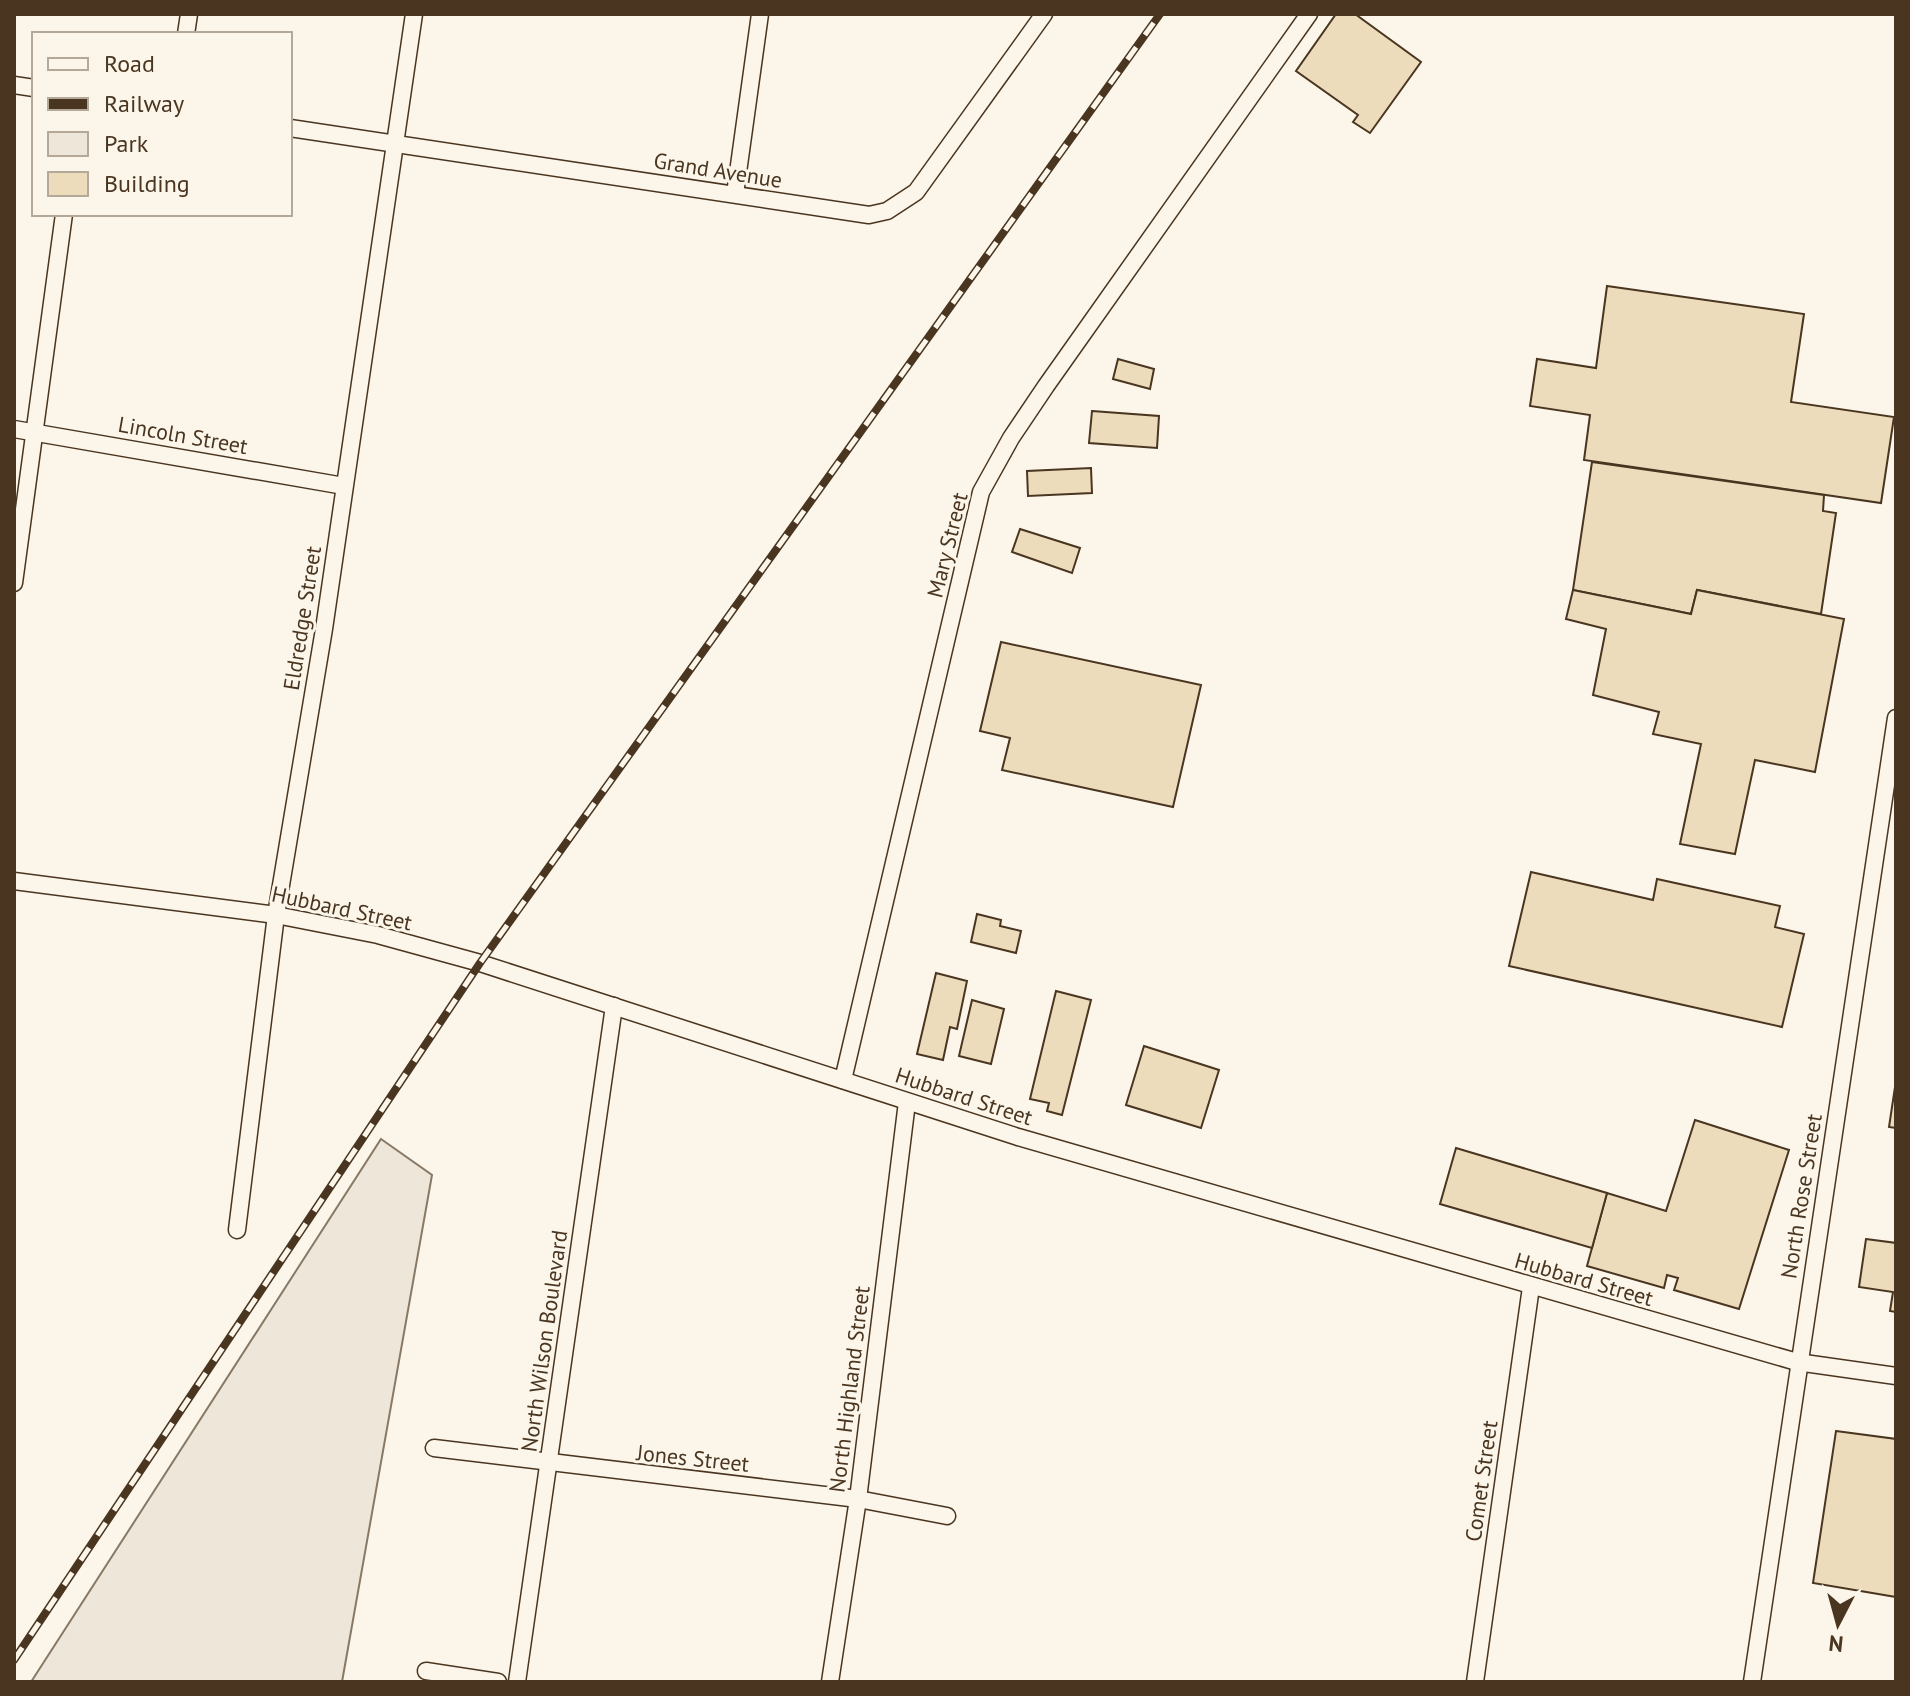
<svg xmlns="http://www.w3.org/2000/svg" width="1910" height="1696" font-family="'PT Sans',sans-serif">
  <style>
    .green { fill: #ede6d9; stroke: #887966; stroke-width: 2 }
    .building { fill: #ecdcbc; stroke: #4a3520; stroke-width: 2 }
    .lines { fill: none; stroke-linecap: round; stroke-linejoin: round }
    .street-casing { stroke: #4a3520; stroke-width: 19 }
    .street { stroke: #fbf6e9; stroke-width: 16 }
    .rail-casing { stroke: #4a3520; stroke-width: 8 }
    .rail { stroke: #fbf6e9; stroke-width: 5; stroke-dasharray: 15; stroke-linecap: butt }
    .labels { text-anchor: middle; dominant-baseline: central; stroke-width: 6; stroke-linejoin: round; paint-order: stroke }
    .street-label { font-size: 22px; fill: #4a3520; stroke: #fbf6e9 }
  </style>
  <rect width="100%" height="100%" fill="#fbf6e9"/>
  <polygon class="green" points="381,1139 432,1175 342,1682 31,1682"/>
  <g class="building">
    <polygon points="1336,14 1355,14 1421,62 1370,133 1353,122 1358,115 1296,71"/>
    <polygon points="1607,286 1804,314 1791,402 1894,417 1881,503 1584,460 1590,415 1530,406 1537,359 1596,368"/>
    <polygon points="1118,359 1154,369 1150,389 1113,379"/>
    <polygon points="1092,411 1159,416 1157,448 1089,443"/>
    <polygon points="1592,462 1824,495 1823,511 1836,513 1821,614 1697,590 1691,614 1573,590"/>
    <polygon points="1091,468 1092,493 1028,496 1027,471"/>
    <polygon points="1020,529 1080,548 1072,573 1012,552"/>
    <polygon points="1573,590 1691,614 1697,590 1844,619 1815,772 1755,760 1735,854 1680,844 1701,744 1653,734 1659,712 1593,695 1606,629 1566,619"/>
    <polygon points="1001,642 1201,685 1173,807 1002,770 1010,738 980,731"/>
    <polygon points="1531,872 1653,900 1657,879 1780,906 1775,927 1804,934 1782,1027 1509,966"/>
    <polygon points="977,914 1001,920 1000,926 1021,931 1016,953 971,942"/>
    <polygon points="936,973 967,981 957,1029 950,1027 943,1060 917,1054"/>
    <polygon points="1056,991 1091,1000 1062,1115 1047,1111 1049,1103 1030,1099"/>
    <polygon points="972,1000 1004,1009 991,1064 959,1056"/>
    <polygon points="1144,1046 1219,1070 1201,1128 1126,1105"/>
    <polygon points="1895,1087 1896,1087 1896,1128 1889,1127"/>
    <polygon points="1695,1120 1789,1150 1739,1309 1674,1290 1678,1278 1667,1275 1664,1288 1587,1266 1607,1193 1666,1211"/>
    <polygon points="1456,1148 1607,1193 1592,1248 1440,1204"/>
    <polygon points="1866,1239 1896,1243 1896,1312 1890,1311 1893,1292 1859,1287"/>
    <polygon points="1836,1431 1896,1439 1896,1597 1813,1583"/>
  </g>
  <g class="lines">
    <defs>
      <g id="street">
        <polyline points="186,34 189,14"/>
        <polyline points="14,85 34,88"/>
        <polyline points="290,128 869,215 887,211 916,192 1044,14"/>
        <polyline points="735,194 760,14"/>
        <polyline points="14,429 344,486"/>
        <polyline points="14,583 64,214"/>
        <polyline points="14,881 276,915 378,935 480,963 1018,1137 1797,1362 1896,1376"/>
        <polyline points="843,1080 981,492 1011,438 1046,386 1309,14"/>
        <polyline points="237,1230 276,915 324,629 414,14"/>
        <polyline points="434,1448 858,1499 947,1516"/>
        <polyline points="426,1671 498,1682"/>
        <polyline points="517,1682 614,1006"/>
        <polyline points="830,1682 858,1499 907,1102"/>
        <polyline points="1475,1682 1531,1287"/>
        <polyline points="1752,1682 1896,718"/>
      </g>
    </defs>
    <use href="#street" class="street-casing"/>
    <use href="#street" class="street"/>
    <defs>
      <polyline id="rail" points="14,1660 480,963 1160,14"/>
    </defs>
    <use href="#rail" class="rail-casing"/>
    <use href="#rail" class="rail"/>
  </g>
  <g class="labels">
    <g class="street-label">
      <text transform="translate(718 170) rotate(9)">Grand Avenue</text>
      <text transform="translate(183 435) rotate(10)">Lincoln Street</text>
      <text transform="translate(947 545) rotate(-76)">Mary Street</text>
      <text transform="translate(302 618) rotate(-81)">Eldredge Street</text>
      <text transform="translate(342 908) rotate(12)">Hubbard Street</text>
      <text transform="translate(964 1096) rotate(18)">Hubbard Street</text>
      <text transform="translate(1801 1196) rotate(-81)">North Rose Street</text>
      <text transform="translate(1584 1279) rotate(16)">Hubbard Street</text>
      <text transform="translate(544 1341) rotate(-82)">North Wilson Boulevard</text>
      <text transform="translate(849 1389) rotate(-83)">North Highland Street</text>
      <text transform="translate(693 1458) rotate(6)">Jones Street</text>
      <text transform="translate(1481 1481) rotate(-82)">Comet Street</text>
    </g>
  </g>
  <rect width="1910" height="1696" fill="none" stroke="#4a3520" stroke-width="32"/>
  <rect x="32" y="32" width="260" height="184" fill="#fbf6e9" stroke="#b4a999" stroke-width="2"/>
  <rect x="48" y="58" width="40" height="12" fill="#fbf6e9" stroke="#b4a999" stroke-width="2"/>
  <text x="104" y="72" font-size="24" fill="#4a3520">Road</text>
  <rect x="48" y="98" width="40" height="12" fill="#4a3520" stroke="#b4a999" stroke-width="2"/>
  <text x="104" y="112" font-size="24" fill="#4a3520">Railway</text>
  <rect x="48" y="132" width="40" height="24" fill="#ede6d9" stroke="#b4a999" stroke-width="2"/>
  <text x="104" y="152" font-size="24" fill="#4a3520">Park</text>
  <rect x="48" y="172" width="40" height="24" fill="#ecdcbc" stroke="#b4a999" stroke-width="2"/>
  <text x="104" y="192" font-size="24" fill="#4a3520">Building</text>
  <g transform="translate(1838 1624) rotate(186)" stroke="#fbf6e9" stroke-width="6" paint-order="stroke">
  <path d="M0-6L14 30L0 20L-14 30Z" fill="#4a3520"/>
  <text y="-12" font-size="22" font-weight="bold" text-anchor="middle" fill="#4a3520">N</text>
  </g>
</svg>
